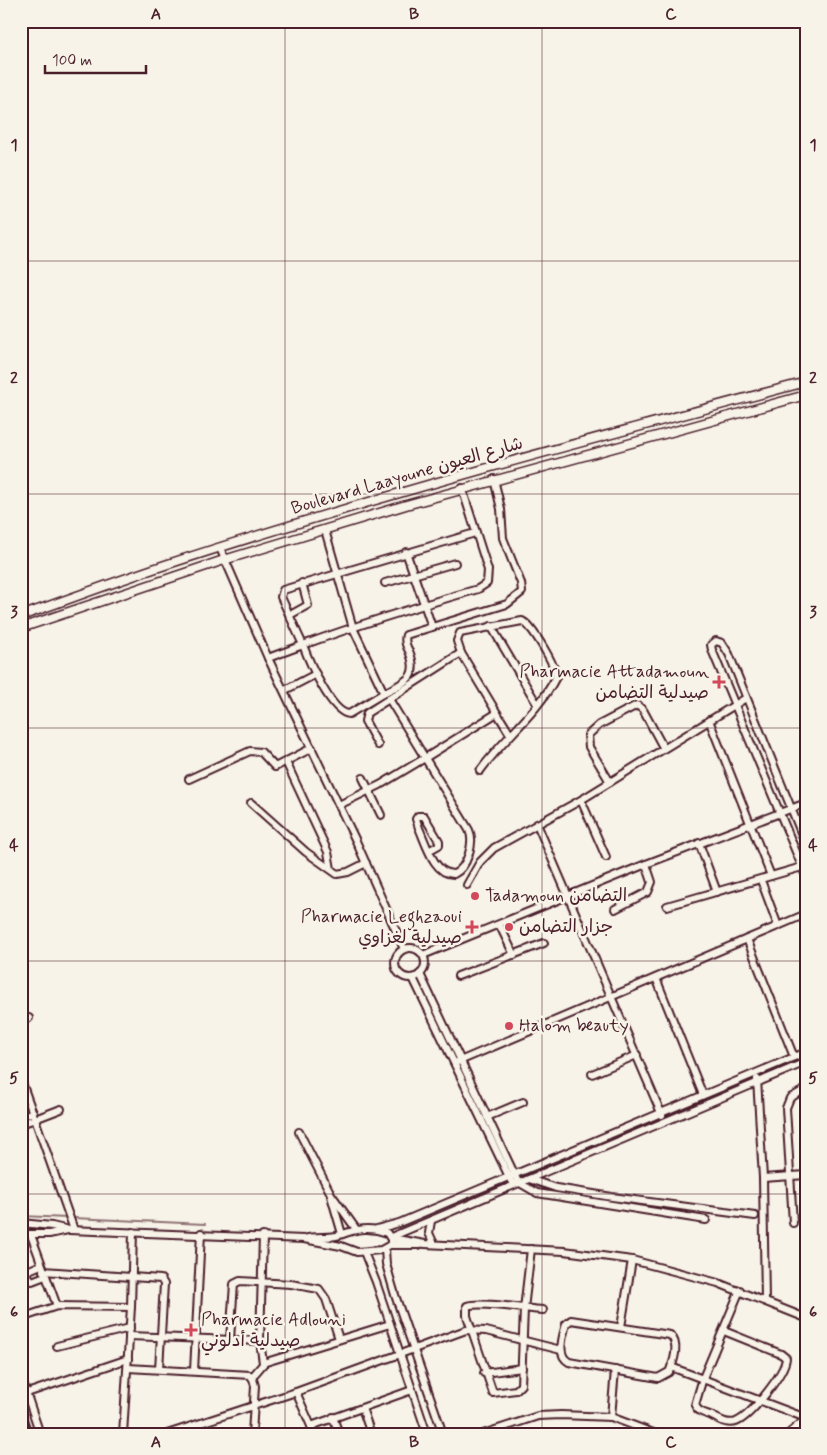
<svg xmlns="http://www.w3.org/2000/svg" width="827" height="1455" font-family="Mynerve,'Playpen Sans Arabic',sans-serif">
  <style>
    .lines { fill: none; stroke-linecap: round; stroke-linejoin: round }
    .stream { stroke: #8e7275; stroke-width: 2 }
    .minor-casing { stroke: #4a1f2b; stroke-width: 10 }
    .tertiary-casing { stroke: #4a1f2b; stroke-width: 11 }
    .minor { stroke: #f7f3e8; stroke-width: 6 }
    .tertiary { stroke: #f7f3e8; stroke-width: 8 }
    .grid { fill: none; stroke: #4a1f2b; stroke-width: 1; stroke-opacity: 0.55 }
    .poi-dot { fill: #d1495b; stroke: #f7f3e8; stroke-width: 2 }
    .labels { text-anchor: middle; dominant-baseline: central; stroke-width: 5; stroke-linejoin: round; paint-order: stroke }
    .street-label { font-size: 18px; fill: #4a1f2b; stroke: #f7f3e8 }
    .poi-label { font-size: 18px; fill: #4a1f2b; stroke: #f7f3e8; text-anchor: start }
    .neatline { fill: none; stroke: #4a1f2b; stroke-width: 2 }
    .grid-label { font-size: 16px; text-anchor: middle; font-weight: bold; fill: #4a1f2b }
  </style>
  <rect width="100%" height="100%" fill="#f7f3e8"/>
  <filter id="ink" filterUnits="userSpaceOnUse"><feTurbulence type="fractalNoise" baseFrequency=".02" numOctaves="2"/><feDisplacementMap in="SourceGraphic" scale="10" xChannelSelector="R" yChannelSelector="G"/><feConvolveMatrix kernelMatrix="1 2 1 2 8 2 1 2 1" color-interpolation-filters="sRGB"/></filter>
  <g filter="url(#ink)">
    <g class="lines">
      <g class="stream">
        <polyline points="21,1216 68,1218"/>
        <polyline points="73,1218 205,1224"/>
      </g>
      <defs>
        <g id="minor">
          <path d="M325,530L353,628L384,693L349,714C331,713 309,661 303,645C360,624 419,606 478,589L487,583L488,570L462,488"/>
          <polyline points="220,548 268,658 356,841 404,949"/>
          <polyline points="406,552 432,627"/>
          <polyline points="385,583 455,563"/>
          <polyline points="290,615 308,605 302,583"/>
          <polyline points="491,626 537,704"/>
          <polyline points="461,653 497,713"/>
          <polyline points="268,658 303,645 281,597 283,590 475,533"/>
          <polyline points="285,690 316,674"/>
          <path d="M384,693C406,681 420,678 409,651C406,646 404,641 406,635L507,604L522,592L521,583L503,538L501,509L494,479"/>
          <polyline points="709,720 771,876"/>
          <path d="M378,745L365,721L367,713L461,653L457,641L460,633L522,621C532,625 556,666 556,677C538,713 503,739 480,771"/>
          <polyline points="286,762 328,852 331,869"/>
          <polyline points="363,778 381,815"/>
          <polyline points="189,779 250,751 261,752 275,767 312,748"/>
          <polyline points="610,782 589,747 588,735 599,725 637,705 643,710 663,747"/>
          <polyline points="581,800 606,857"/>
          <polyline points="251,803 306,852 337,874 348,872 366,863"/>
          <polyline points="339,805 380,785 425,758 389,699"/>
          <polyline points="537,824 662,1115"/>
          <polyline points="699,843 717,892"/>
          <polyline points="806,845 729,654 722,643 716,641 711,645 712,650 806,876"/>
          <path d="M430,850L439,845V841L424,816H418L416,819L419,828C426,843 434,875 454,874C467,868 475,843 469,830L425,758L497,713L510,734"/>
          <polyline points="762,883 778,926"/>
          <polyline points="467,885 480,862 494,848 581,800 746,698"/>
          <polyline points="667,906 802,867"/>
          <polyline points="615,909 648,892 652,882 646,864"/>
          <polyline points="500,926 514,955"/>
          <polyline points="747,939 794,1057"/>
          <circle cx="410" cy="963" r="15"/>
          <polyline points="423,955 646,864 806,803"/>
          <polyline points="420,974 518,1182 537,1193 706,1220"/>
          <polyline points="458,976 544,943"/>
          <polyline points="413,978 513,1185"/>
          <polyline points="656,978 703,1095"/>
          <polyline points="21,1021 29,1018"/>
          <polyline points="455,1063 806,914"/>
          <polyline points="592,1074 637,1055"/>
          <polyline points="757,1079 763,1178 765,1300"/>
          <polyline points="21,1080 35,1119 61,1109"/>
          <polyline points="21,1117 33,1112"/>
          <polyline points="487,1117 523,1102"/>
          <polyline points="21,1124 35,1119 74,1230"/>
          <polyline points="299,1132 331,1194 356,1229"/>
          <polyline points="763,1178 806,1175"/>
          <polyline points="529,1179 556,1188 612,1197 755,1216"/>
          <polyline points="331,1196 342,1234"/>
          <polyline points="431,1221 429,1233 434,1244"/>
          <path d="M21,1223L52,1226L69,1230L304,1239L341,1246L357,1252L381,1250L390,1245L392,1241L387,1233C370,1226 356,1229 340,1235C329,1239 315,1235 304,1239"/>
          <polyline points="793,1223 786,1108 790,1098 806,1089"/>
          <polyline points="377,1229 399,1223 806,1052"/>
          <polyline points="21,1234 49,1234 68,1230"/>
          <polyline points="31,1235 57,1306"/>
          <polyline points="263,1236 260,1341 263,1363 390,1324"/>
          <polyline points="391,1237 806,1062"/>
          <polyline points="391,1238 425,1244 564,1251 632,1260 718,1283 806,1318"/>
          <polyline points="390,1245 419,1245"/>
          <polyline points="385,1249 386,1264 395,1295 443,1434"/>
          <path d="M531,1249L524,1309L521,1385L516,1390L493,1393L467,1316V1306C480,1301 526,1309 543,1310"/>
          <polyline points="364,1252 376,1282 427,1434"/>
          <polyline points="41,1265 27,1271 27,1275 32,1281 45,1276"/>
          <polyline points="43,1271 161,1279 164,1284 159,1369"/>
          <polyline points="21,1318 57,1306 131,1307"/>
          <path d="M571,1320L670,1335C680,1343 674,1362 669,1372L658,1378L569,1362C556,1355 563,1336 566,1324Z"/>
          <polyline points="621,1327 632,1260"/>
          <path d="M724,1331L781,1354L786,1358C785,1373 751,1416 736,1422C727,1425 718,1419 710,1415C704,1413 698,1412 695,1405L703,1378L740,1290"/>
          <polyline points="129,1336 260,1341"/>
          <polyline points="230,1339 234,1284 240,1281 291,1284 319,1289 326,1299 339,1339"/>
          <polyline points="57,1346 130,1328"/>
          <polyline points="671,1367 806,1418"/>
          <polyline points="128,1368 250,1375 253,1379 255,1386 252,1434"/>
          <polyline points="194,1371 201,1233"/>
          <polyline points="484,1373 522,1368"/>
          <polyline points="21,1377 40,1434"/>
          <polyline points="252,1377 264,1363"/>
          <polyline points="296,1392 311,1426"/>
          <polyline points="27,1393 128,1359"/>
          <polyline points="362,1408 371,1434"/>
          <polyline points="21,1413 28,1434"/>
          <polyline points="333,1417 339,1434"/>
          <polyline points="611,1417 615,1370"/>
          <polyline points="123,1434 131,1307 133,1232"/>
          <polyline points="167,1434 296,1392 466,1330 486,1331 561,1350"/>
          <polyline points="314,1434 311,1426 412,1390"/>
          <polyline points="483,1434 538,1416 561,1415 611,1417 656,1434"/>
        </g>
        <g id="tertiary">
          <path d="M21,616C69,599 117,581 165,565C376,496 591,439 806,382"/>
          <polyline points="21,628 224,560 406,505 806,395"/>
          <polyline points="789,1434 806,1420"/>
        </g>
      </defs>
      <use href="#minor" class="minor-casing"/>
      <use href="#tertiary" class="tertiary-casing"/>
      <use href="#minor" class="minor"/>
      <use href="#tertiary" class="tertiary"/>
    </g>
  </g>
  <path class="grid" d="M285,21V1434M542,21V1434M21,261H806M21,494H806M21,728H806M21,961H806M21,1194H806"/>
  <g class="poi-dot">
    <path d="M716.5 674.5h5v5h5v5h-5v5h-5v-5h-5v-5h5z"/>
    <circle cx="475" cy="896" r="5"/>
    <path d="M469.5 919.5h5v5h5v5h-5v5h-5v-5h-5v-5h5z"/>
    <circle cx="509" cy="927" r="5"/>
    <circle cx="509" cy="1026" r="5"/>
    <path d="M188.5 1322.5h5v5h5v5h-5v5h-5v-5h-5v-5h5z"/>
  </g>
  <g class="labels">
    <g class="street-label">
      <text transform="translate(407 476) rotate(-16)">Boulevard Laayoune شارع العيون</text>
    </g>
    <g class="poi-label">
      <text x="709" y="672" text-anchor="end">Pharmacie Attadamoun<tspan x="709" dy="21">صيدلية التضامن</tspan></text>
      <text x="485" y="896">Tadamoun التضامن</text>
      <text x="462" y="917" text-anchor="end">Pharmacie Leghzaoui<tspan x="462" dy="21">صيدلية لغزاوي</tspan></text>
      <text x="519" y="927">جزار التضامن</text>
      <text x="519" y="1026">Halom beauty</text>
      <text x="201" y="1320">Pharmacie Adlouni<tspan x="201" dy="21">صيدلية أدلوني</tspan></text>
    </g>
  </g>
  <rect width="827" height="1455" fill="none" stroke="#f7f3e8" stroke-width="55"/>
  <path d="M45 65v8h101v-8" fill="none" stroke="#4a1f2b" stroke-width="2.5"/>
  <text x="52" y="65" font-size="15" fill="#4a1f2b" stroke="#f7f3e8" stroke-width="4" paint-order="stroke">100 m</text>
  <rect x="28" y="28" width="772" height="1400" class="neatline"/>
  <g class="grid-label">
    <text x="156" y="19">A</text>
    <text x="414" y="19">B</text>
    <text x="671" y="19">C</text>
    <text x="14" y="150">1</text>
    <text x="813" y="150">1</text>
    <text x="14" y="383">2</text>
    <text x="813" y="383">2</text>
    <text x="14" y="617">3</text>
    <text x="813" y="617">3</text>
    <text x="14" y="850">4</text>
    <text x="813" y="850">4</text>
    <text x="14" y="1083">5</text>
    <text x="813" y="1083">5</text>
    <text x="14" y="1317">6</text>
    <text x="813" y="1317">6</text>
    <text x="156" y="1447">A</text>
    <text x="414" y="1447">B</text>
    <text x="671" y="1447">C</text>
  </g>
</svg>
